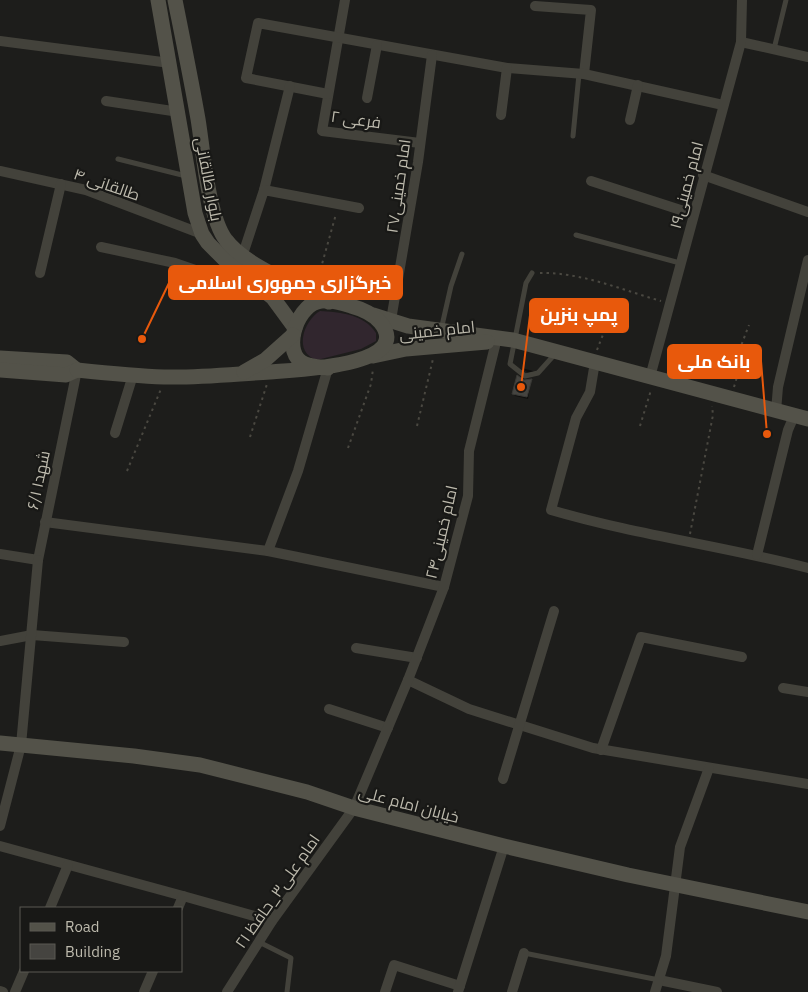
<svg xmlns="http://www.w3.org/2000/svg" width="808" height="992" font-family="'IBM Plex Sans',Cairo,sans-serif">
  <style>
    .green { fill: #31262e }
    .shadow { fill: #0007 }
    .building { fill: #454440; stroke: #393935 }
    .lines { fill: none; stroke-linecap: round; stroke-linejoin: round }
    .path { stroke: #4a4841; stroke-width: 2; stroke-dasharray: 2.5 4; stroke-linecap: butt }
    .lane { stroke: #43423b; stroke-width: 5 }
    .street { stroke: #43423b; stroke-width: 10 }
    .secondary { stroke: #535249; stroke-width: 15 }
    .labels { text-anchor: middle; dominant-baseline: central; stroke-width: 4.5; stroke-linejoin: round; paint-order: stroke }
    .street-label { font-size: 16px; fill: #bdbaad; stroke: #181816 }
    .leader { fill: none; stroke: #e8590c; stroke-width: 2 }
    .callout-dot { fill: #e8590c; stroke: #181816; stroke-width: 2 }
    .callout { fill: #e8590c; stroke: #e8590c; stroke-width: 2 }
    .callout-label { font-size: 18px; text-anchor: middle; font-weight: bold; fill: #fff }
  </style>
  <rect width="100%" height="100%" fill="#1d1d1b"/>
  <path class="green" d="M320,311C339,312 364,314 376,333V341L361,349L317,360C293,353 303,321 320,311Z"/>
  <g class="shadow">
    <polygon points="522,368 533,371 534,372 528,373"/>
    <polygon points="531,380 528,399 515,396 514,394 523,381"/>
  </g>
  <polygon class="building" points="517,375 524,380 532,379 527,397 512,394"/>
  <g class="lines">
    <g class="path">
      <path d="M540,273C581,272 622,290 661,301"/>
      <polyline points="317,282 336,214"/>
      <polyline points="597,350 604,332 598,327 603,316"/>
      <polyline points="734,387 740,367 736,359 749,325"/>
      <polyline points="417,426 433,359"/>
      <polyline points="640,426 651,390"/>
      <polyline points="250,437 267,384"/>
      <polyline points="348,448 371,384 373,369"/>
      <polyline points="127,471 161,389"/>
      <polyline points="690,534 713,415 712,406"/>
    </g>
    <g class="lane">
      <polyline points="774,49 786,0"/>
      <polyline points="573,136 579,74"/>
      <polyline points="118,159 186,176"/>
      <polyline points="576,235 680,263"/>
      <polyline points="532,273 526,283 510,364 525,376 538,373 555,354"/>
      <polyline points="441,330 451,286 462,254"/>
      <polyline points="259,942 291,958 287,992"/>
      <polyline points="524,953 659,980"/>
    </g>
    <g class="street">
      <polyline points="345,0 322,131 420,143"/>
      <polyline points="535,6 591,10 584,74"/>
      <polyline points="0,41 170,63"/>
      <polyline points="741,42 808,57"/>
      <polyline points="328,94 246,78 258,23 507,68 584,74 723,105"/>
      <polyline points="367,98 377,45"/>
      <polyline points="106,101 179,112"/>
      <polyline points="501,115 507,68"/>
      <polyline points="630,120 638,85"/>
      <polyline points="0,171 86,190 202,234"/>
      <polyline points="703,175 808,212"/>
      <polyline points="591,181 693,214"/>
      <polyline points="264,190 290,86"/>
      <polyline points="101,247 175,263 204,273 218,273 236,267"/>
      <polyline points="242,257 264,190 359,208"/>
      <polyline points="40,273 61,184"/>
      <polyline points="391,320 418,162 432,55"/>
      <path d="M595,362L590,392L576,418L551,510C636,535 723,546 808,568"/>
      <polyline points="650,377 741,42 742,0"/>
      <polyline points="776,411 778,387 808,260"/>
      <polyline points="115,433 133,375"/>
      <polyline points="45,522 268,551 444,587"/>
      <polyline points="268,551 298,471 328,368"/>
      <polyline points="0,554 38,560 77,370"/>
      <polyline points="757,555 788,430 794,416"/>
      <polyline points="0,641 32,635 124,642"/>
      <polyline points="356,648 417,658"/>
      <polyline points="408,680 469,709 593,748 808,784"/>
      <polyline points="783,688 808,692"/>
      <polyline points="329,709 388,728"/>
      <polyline points="601,750 641,637 742,657"/>
      <polyline points="503,779 554,611"/>
      <polyline points="0,826 21,745 38,560"/>
      <polyline points="0,846 183,896"/>
      <polyline points="50,908 68,865"/>
      <polyline points="178,908 183,896 272,921"/>
      <polyline points="659,980 717,992"/>
      <polyline points="0,991 3,992"/>
      <polyline points="15,992 24,971"/>
      <polyline points="144,992 153,971"/>
      <polyline points="227,992 272,921 354,808 408,680 444,587 468,496 469,451 496,342"/>
      <polyline points="385,992 394,965 460,986"/>
      <polyline points="458,992 504,846"/>
      <polyline points="512,992 524,953"/>
      <polyline points="655,992 666,956 680,847 709,768"/>
    </g>
    <g class="secondary">
      <polyline points="158,0 195,213 202,234 208,243 224,259 273,298 295,328"/>
      <path d="M175,0C183,40 191,79 198,119C203,149 208,217 226,240C245,266 300,287 329,302"/>
      <polyline points="373,315 408,326 513,340 808,419"/>
      <polyline points="373,356 406,349 487,342"/>
      <polyline points="0,358 67,362 77,370"/>
      <polyline points="0,370 66,375 77,370"/>
      <path d="M77,370C106,373 135,376 164,377C199,378 235,374 270,372C290,370 417,367 380,322C373,314 362,309 351,306C342,303 327,299 317,302C296,308 281,354 305,364C312,367 321,367 328,368"/>
      <polyline points="244,372 265,360 293,335"/>
      <polyline points="0,743 134,756 200,765 307,792 354,808 504,846 628,875 808,912"/>
    </g>
  </g>
  <g class="labels">
    <g class="street-label">
      <text transform="translate(356 119) rotate(8)">فرعی ۲</text>
      <text transform="translate(209 179) rotate(79)">بلوار طالقانی</text>
      <text transform="translate(107 184) rotate(19)">طالقانی ۴</text>
      <text transform="translate(686 185) rotate(-75)">امام خمینی۱۹</text>
      <text transform="translate(398 186) rotate(-82)">امام خمینی۲۷</text>
      <text transform="translate(437 330) rotate(-6)">امام خمینی</text>
      <text transform="translate(38 480) rotate(-78)">شهد۱ ۶/۱</text>
      <text transform="translate(441 532) rotate(-77)">امام خمینی۲۴</text>
      <text transform="translate(409 804) rotate(15)">خیابان امام علی</text>
      <text transform="translate(277 891) rotate(-55)">امام علی۳_حافظ ۲۱</text>
    </g>
  </g>
  <path class="leader" d="M142 339L169 283M521 387L530 315M767 434L761 361"/>
  <g class="callout-dot">
    <circle cx="142" cy="339" r="5"/>
    <circle cx="521" cy="387" r="5"/>
    <circle cx="767" cy="434" r="5"/>
  </g>
  <g class="callout">
    <rect x="169" y="266" width="233" height="33" rx="5"/>
    <rect x="530" y="299" width="98" height="33" rx="5"/>
    <rect x="668" y="345" width="93" height="33" rx="5"/>
  </g>
  <g class="callout-label">
    <text x="285" y="289">خبرگزاری جمهوری اسلامی</text>
    <text x="579" y="321">پمپ بنزین</text>
    <text x="714" y="368">بانک ملی</text>
  </g>
  <rect x="20" y="907" width="162" height="65" fill="#181816" stroke="#5a5952"/>
  <rect x="30" y="923" width="25" height="8" fill="#535249" stroke="#5a5952"/>
  <text x="65" y="932" font-size="15" fill="#bdbaad">Road</text>
  <rect x="30" y="944" width="25" height="15" fill="#454440" stroke="#5a5952"/>
  <text x="65" y="957" font-size="15" fill="#bdbaad">Building</text>
</svg>
